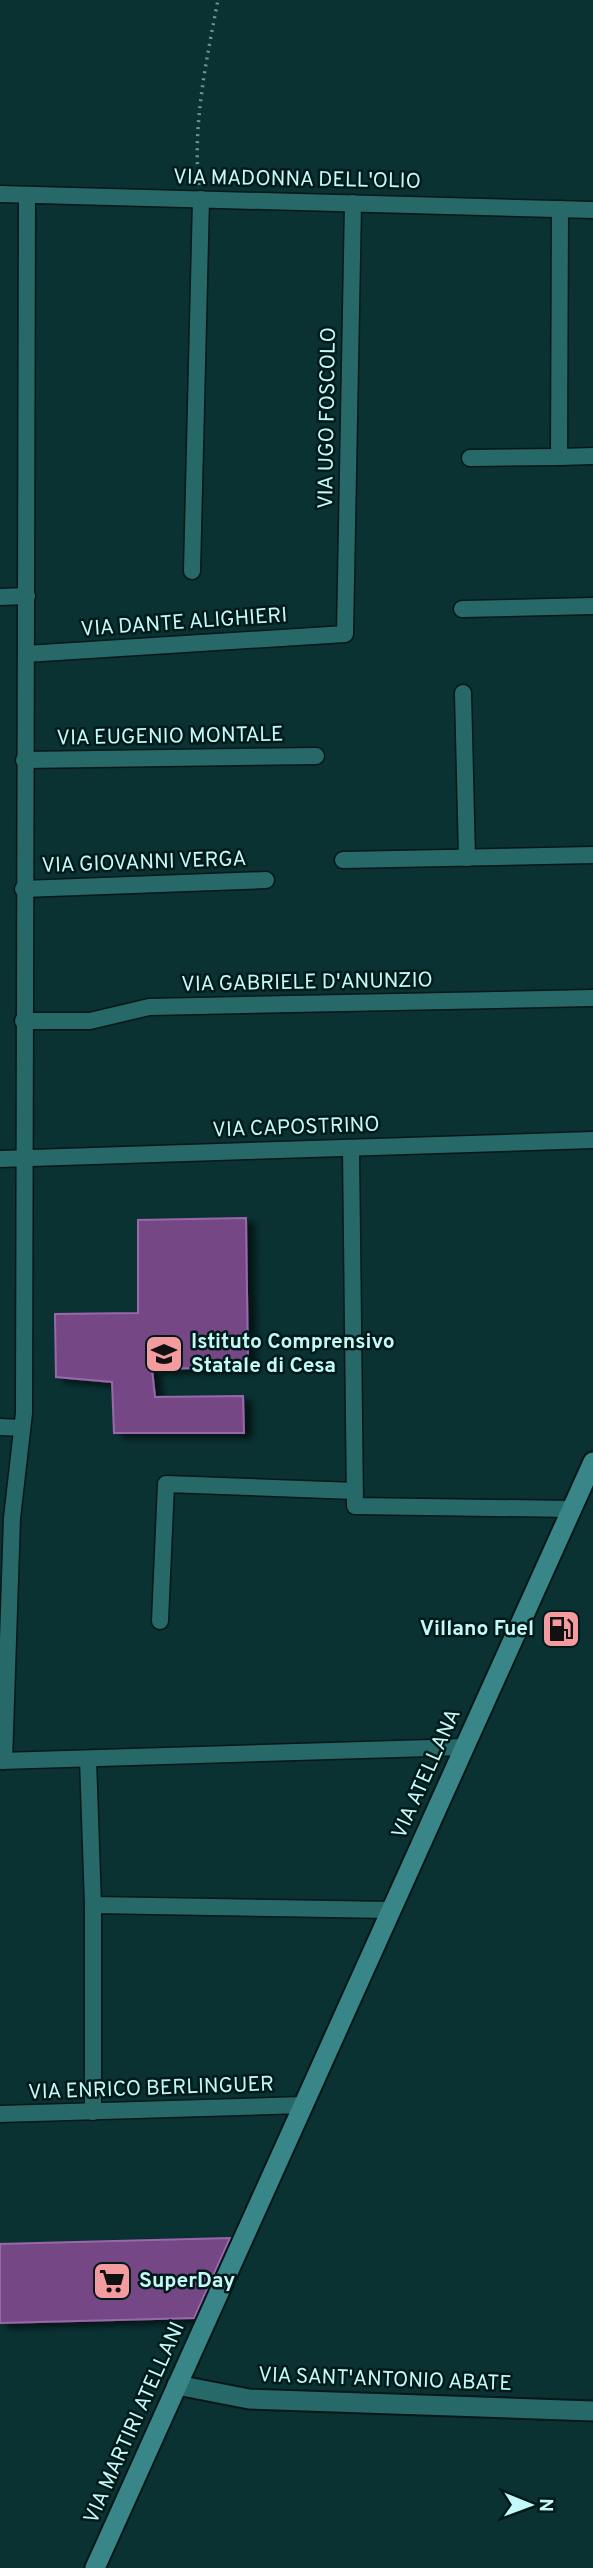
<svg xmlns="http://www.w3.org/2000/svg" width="593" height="2568" font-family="Overpass,sans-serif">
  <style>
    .building { fill: #744684; stroke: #9868a9; stroke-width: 2; filter: url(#shadow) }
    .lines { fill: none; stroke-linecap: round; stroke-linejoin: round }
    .minor-casing { stroke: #071717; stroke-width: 19 }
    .tertiary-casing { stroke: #071717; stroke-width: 23 }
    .secondary-casing { stroke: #071717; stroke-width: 23 }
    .path { stroke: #679696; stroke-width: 3.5; stroke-dasharray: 2 5; stroke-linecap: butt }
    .minor { stroke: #276869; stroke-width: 16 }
    .tertiary { stroke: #276869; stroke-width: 19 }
    .secondary { stroke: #388688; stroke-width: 19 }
    .labels { text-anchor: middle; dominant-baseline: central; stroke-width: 5; stroke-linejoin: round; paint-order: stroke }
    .street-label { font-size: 21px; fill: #c3f9f9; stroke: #001919 }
    .poi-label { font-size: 21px; font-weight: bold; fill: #c3f9f9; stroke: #001919; text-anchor: start }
  </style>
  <defs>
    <filter id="shadow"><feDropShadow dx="8" dy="4.5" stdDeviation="3.5" flood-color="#0009"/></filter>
  </defs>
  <rect width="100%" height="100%" fill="#0a3233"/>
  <g class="building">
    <polygon points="246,1218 248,1367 152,1369 155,1397 243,1396 244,1433 114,1433 112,1382 56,1377 55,1314 138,1313 138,1220"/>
    <polygon points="230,2238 194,2318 0,2323 0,2244"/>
  </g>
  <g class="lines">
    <defs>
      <g id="minor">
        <polyline points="0,194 593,210"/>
        <polyline points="560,209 559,457 593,456"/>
        <polyline points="470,458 559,457"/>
        <polyline points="192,571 201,199"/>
        <polyline points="0,597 27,596"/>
        <polyline points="462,609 593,606"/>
        <polyline points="26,654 345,634 353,203"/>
        <polyline points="463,693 467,858"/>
        <polyline points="24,760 316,756"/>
        <polyline points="343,860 593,855"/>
        <polyline points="23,889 266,880"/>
        <polyline points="23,1021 90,1021 149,1007 593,998"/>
        <polyline points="351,1148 355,1506 572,1509"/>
        <polyline points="0,1159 593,1140"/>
        <polyline points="0,1427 22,1428"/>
        <polyline points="160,1621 166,1484 355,1491"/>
        <polyline points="88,1759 93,1905 93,2112"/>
        <polyline points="0,1761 464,1747"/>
        <polyline points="4,1761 12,1518 24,1413 27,195"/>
        <polyline points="93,1905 391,1910"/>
        <polyline points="0,2114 303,2105"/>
      </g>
      <polyline id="tertiary" points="177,2385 249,2399 593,2411"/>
      <polyline id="secondary" points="95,2568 593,1462"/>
    </defs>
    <use href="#minor" class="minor-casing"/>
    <use href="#tertiary" class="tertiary-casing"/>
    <use href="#secondary" class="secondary-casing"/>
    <path class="path" d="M199,185C192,128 207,56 218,0"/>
    <use href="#minor" class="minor"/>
    <use href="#tertiary" class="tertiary"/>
    <use href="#secondary" class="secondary"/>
  </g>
  <defs>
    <symbol id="school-square" viewBox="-11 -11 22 22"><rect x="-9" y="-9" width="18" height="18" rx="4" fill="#f49b9f" stroke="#001919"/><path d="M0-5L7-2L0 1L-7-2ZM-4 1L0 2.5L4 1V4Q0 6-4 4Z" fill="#111"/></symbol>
    <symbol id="fuel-square" viewBox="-11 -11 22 22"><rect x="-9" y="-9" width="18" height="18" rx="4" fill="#f49b9f" stroke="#001919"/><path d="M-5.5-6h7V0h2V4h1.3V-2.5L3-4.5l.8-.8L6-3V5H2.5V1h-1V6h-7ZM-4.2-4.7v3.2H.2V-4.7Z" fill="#111"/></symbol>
    <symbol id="supermarket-square" viewBox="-11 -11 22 22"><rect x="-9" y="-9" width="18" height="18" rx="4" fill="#f49b9f" stroke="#001919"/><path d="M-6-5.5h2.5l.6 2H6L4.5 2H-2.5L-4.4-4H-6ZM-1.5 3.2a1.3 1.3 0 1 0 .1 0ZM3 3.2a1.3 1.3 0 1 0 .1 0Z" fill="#111"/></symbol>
  </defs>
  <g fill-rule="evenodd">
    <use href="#school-square" x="142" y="1332" width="44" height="44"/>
    <use href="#fuel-square" x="539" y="1607" width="44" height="44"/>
    <use href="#supermarket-square" x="90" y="2259" width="44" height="44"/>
  </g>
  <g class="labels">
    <g class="street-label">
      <text transform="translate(297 180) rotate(1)">VIA MADONNA DELL'OLIO</text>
      <text transform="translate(328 418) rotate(-89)">VIA UGO FOSCOLO</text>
      <text transform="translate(184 623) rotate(-4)">VIA DANTE ALIGHIERI</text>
      <text transform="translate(170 737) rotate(-1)">VIA EUGENIO MONTALE</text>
      <text transform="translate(144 863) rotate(-2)">VIA GIOVANNI VERGA</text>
      <text transform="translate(307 983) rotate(-1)">VIA GABRIELE D'ANUNZIO</text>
      <text transform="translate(296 1128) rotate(-2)">VIA CAPOSTRINO</text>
      <text transform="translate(427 1774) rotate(-66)">VIA ATELLANA</text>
      <text transform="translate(151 2089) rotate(-2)">VIA ENRICO BERLINGUER</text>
      <text transform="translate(385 2380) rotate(2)">VIA SANT'ANTONIO ABATE</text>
      <text transform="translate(135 2423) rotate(-66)">VIA MARTIRI ATELLANI</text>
    </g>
    <g class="poi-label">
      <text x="191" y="1342">Istituto Comprensivo<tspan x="191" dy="24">Statale di Cesa</tspan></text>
      <text x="534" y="1629" text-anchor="end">Villano Fuel</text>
      <text x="139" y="2281">SuperDay</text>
    </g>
  </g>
  <g transform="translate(530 2505) rotate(91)" stroke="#001919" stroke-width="5" paint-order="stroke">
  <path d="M0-5L12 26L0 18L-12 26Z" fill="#c3f9f9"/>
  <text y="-10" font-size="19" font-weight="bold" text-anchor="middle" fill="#c3f9f9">N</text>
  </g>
</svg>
